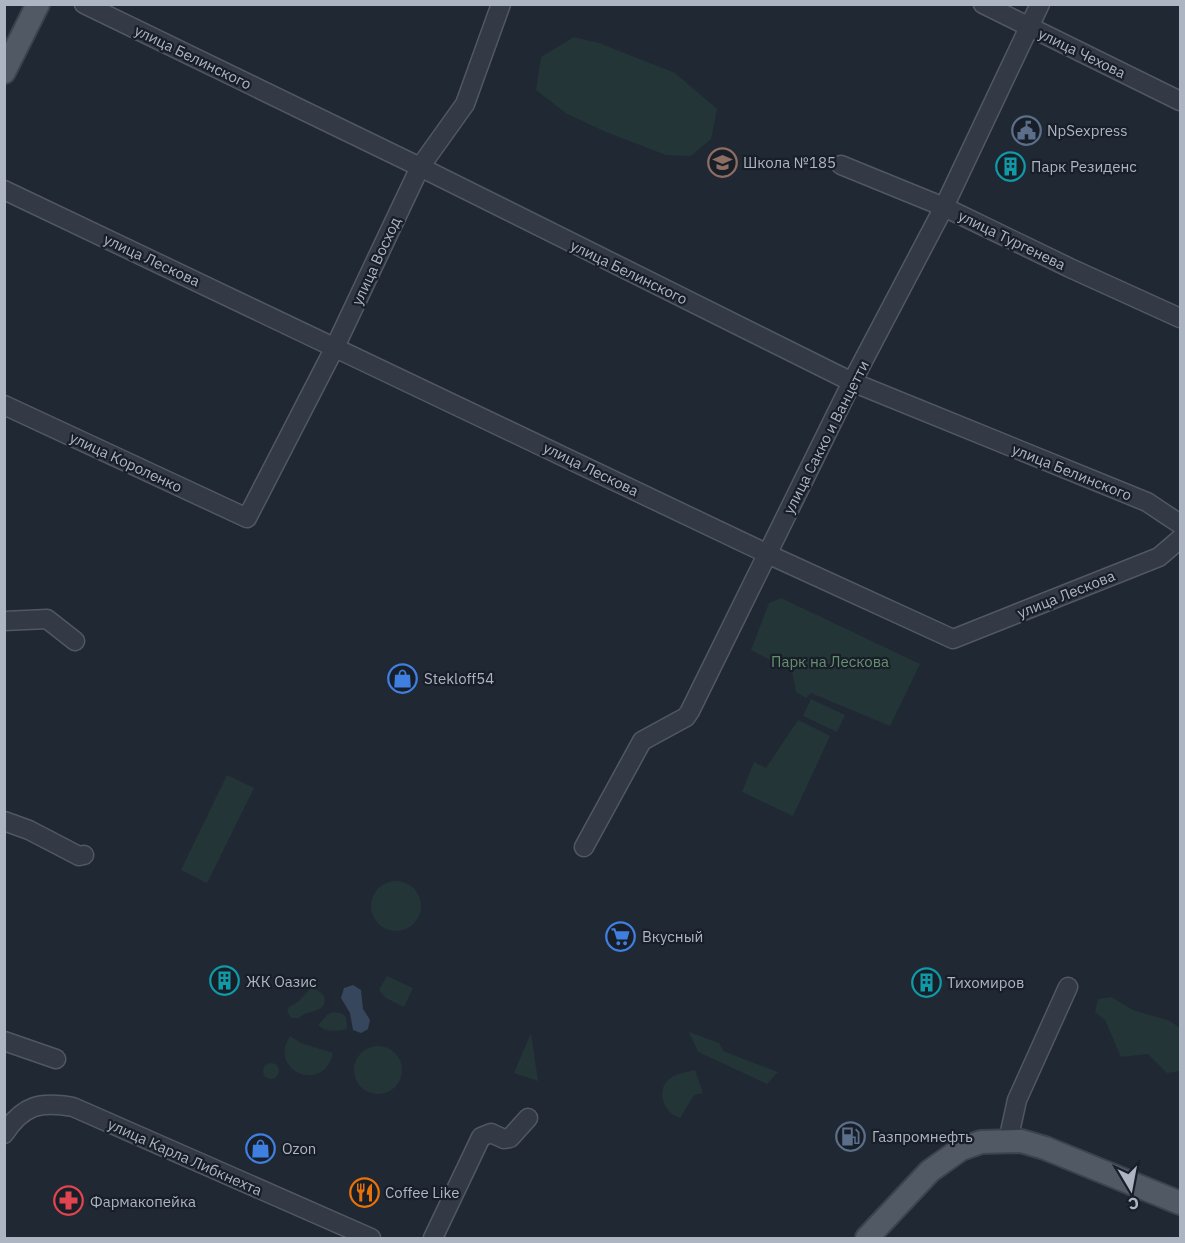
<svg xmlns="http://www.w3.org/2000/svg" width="1185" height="1243" font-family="'IBM Plex Sans',sans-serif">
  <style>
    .green { fill: #233536 }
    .water { fill: #36465c }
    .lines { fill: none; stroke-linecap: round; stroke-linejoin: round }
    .minor-casing { stroke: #515863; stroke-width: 21 }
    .major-casing { stroke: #3d434e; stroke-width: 26 }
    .minor { stroke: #333a45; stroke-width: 18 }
    .major { stroke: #515965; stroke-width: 22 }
    .labels { text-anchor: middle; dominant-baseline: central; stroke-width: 4.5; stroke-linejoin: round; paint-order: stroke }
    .street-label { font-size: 15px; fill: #adb5c2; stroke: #191f29 }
    .poi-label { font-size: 15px; fill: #adb5c2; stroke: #191f29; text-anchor: start }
    .park-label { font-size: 15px; fill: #679071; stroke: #191f29 }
  </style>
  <rect width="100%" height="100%" fill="#202834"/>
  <g class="green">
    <polygon points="574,37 599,43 675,73 717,109 711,139 691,156 666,155 606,132 567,114 536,90 541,57"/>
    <polygon points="781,598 920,664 890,726 811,693 806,698 796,692 792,671 751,650 769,603"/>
    <polygon points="811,699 845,715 837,732 803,716"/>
    <polygon points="798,720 830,736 793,816 742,792 754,762 766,768"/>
    <polygon points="227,775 254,788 207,883 181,870"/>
    <circle cx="396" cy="906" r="25"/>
    <polygon points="387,976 413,988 404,1007 386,998 379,990"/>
    <path d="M310,989C320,988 331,999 321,1008C315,1013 307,1010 299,1018H291L287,1011L289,1007L299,1001Z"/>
    <polygon points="1111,997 1133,1010 1170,1021 1180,1028 1180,1071 1167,1073 1148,1054 1121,1057 1105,1020 1095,1012 1098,999"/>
    <path d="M333,1012L341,1013L346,1017L347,1029C336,1031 327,1033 318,1025L327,1015Z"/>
    <polygon points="689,1032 719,1043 723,1051 778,1072 767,1084 698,1052"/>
    <polygon points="531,1033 538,1081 514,1073"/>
    <path d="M290,1036L301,1043L333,1053C324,1095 267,1071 290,1036Z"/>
    <circle cx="378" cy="1070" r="24"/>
    <circle cx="271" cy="1071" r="8"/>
    <path d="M695,1070L703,1093L694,1095L680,1118C663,1113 654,1088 672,1077C679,1073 687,1072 695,1070Z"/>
  </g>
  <polygon class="water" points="353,985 361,990 363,1009 370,1020 368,1029 361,1033 353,1030 350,1013 341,998 344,988"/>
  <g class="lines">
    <defs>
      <g id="minor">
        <polyline points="84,4 420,167 852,382 1147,502 1180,524"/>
        <polyline points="983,4 1180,101"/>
        <polyline points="841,165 944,207 1070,268 1180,318"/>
        <polyline points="4,190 774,557 953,639 1159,557 1180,539"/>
        <polyline points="4,405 247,518 335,347 420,167 465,104 501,4"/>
        <polyline points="4,621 47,619 75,641"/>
        <polyline points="4,821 29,830 79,856 84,855"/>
        <polyline points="584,847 642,741 686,717 690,711 852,382 944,207 1040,4"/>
        <polyline points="4,1041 56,1059"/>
        <path d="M4,1134C23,1105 40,1101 73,1107L371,1238"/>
        <polyline points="1008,1141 1017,1100 1068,987"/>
        <polyline points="433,1238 481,1137 491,1133 504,1139 510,1138 528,1118"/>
      </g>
      <g id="major">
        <polyline points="4,72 38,4"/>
        <polyline points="867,1238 930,1171 961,1149 981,1142 1021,1141 1045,1148 1180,1203"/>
      </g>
    </defs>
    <use href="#minor" class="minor-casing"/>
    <use href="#major" class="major-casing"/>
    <use href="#minor" class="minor"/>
    <use href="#major" class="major"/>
  </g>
  <defs>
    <symbol id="civic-ring" viewBox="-11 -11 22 22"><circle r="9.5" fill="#191f29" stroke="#5c6f8a" stroke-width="1.5"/><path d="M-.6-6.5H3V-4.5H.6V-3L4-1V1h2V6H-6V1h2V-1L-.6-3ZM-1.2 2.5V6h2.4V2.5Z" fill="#5c6f8a"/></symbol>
    <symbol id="school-ring" viewBox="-11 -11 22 22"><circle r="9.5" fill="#191f29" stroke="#8d6e63" stroke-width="1.5"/><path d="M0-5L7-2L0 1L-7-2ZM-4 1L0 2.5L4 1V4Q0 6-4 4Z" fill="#8d6e63"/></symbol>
    <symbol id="building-ring" viewBox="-11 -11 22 22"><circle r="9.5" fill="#191f29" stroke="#0f9aa8" stroke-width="1.5"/><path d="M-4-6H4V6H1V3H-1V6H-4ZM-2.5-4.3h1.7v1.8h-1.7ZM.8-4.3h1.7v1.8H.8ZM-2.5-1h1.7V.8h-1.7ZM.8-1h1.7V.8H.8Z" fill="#0f9aa8"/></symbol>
    <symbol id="shop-ring" viewBox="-11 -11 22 22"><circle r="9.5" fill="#191f29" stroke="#3f7fe0" stroke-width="1.5"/><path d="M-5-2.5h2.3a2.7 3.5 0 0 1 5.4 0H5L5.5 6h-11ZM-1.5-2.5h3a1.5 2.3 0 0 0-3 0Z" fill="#3f7fe0"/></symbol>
    <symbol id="supermarket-ring" viewBox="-11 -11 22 22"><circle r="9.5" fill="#191f29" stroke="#3f7fe0" stroke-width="1.5"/><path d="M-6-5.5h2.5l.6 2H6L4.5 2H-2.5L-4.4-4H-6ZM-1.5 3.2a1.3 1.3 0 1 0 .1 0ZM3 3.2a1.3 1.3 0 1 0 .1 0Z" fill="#3f7fe0"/></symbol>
    <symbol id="fuel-ring" viewBox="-11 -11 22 22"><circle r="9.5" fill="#191f29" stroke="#5c6f8a" stroke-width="1.5"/><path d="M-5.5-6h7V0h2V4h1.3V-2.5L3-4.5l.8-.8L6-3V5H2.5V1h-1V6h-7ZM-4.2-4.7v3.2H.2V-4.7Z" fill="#5c6f8a"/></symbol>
    <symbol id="restaurant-ring" viewBox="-11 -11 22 22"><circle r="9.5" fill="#191f29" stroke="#e8710a" stroke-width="1.5"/><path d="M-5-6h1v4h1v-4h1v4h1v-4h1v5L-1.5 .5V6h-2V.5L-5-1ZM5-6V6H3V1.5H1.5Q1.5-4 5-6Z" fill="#e8710a"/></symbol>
    <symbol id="pharmacy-ring" viewBox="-11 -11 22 22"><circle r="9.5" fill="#191f29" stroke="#e0444e" stroke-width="1.5"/><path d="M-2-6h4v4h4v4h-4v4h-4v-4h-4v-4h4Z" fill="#e0444e"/></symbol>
  </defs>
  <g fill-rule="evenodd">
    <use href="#civic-ring" x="1010" y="114" width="33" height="33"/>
    <use href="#school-ring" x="706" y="146" width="33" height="33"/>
    <use href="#building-ring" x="994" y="150" width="33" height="33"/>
    <use href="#shop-ring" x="386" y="662" width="33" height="33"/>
    <use href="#supermarket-ring" x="604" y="920" width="33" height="33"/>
    <use href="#building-ring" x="208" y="964" width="33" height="33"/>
    <use href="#building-ring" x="910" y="966" width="33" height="33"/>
    <use href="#fuel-ring" x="834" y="1120" width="33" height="33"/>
    <use href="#shop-ring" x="244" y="1132" width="33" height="33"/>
    <use href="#restaurant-ring" x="348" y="1176" width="33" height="33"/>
    <use href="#pharmacy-ring" x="52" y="1184" width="33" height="33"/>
  </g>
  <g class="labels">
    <g class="street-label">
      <text transform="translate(1082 53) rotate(26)">улица Чехова</text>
      <text transform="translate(193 57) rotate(26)">улица Белинского</text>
      <text transform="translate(1012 240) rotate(26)">улица Тургенева</text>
      <text transform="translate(152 260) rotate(25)">улица Лескова</text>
      <text transform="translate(376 261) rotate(-65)">улица Восход</text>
      <text transform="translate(629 272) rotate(26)">улица Белинского</text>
      <text transform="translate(826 437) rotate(-63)">улица Сакко и Ванцетти</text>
      <text transform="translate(126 462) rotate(25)">улица Короленко</text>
      <text transform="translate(591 469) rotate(26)">улица Лескова</text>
      <text transform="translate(1072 472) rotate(22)">улица Белинского</text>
      <text transform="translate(1066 594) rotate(-22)">улица Лескова</text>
      <text transform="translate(185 1157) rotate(24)">улица Карла Либкнехта</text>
    </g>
    <g class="poi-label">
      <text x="1047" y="130">NpSexpress</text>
      <text x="743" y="162">Школа №185</text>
      <text x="1031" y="166">Парк Резиденс</text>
      <text x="424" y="678">Stekloff54</text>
      <text x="642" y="936">Вкусный</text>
      <text x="246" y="981">ЖК Оазис</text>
      <text x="947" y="982">Тихомиров</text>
      <text x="872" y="1136">Газпромнефть</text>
      <text x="282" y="1148">Ozon</text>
      <text x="385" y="1192">Coffee Like</text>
      <text x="90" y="1201">Фармакопейка</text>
    </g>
    <g class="park-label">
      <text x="830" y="661">Парк на Лескова</text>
    </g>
  </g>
  <rect width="1185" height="1243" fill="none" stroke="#adb5c2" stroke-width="12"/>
  <g transform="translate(1131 1189) rotate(170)" stroke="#191f29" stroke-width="4.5" paint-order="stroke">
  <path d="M0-4.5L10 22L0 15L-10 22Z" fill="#adb5c2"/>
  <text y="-9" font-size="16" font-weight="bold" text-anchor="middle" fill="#adb5c2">С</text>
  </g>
</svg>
